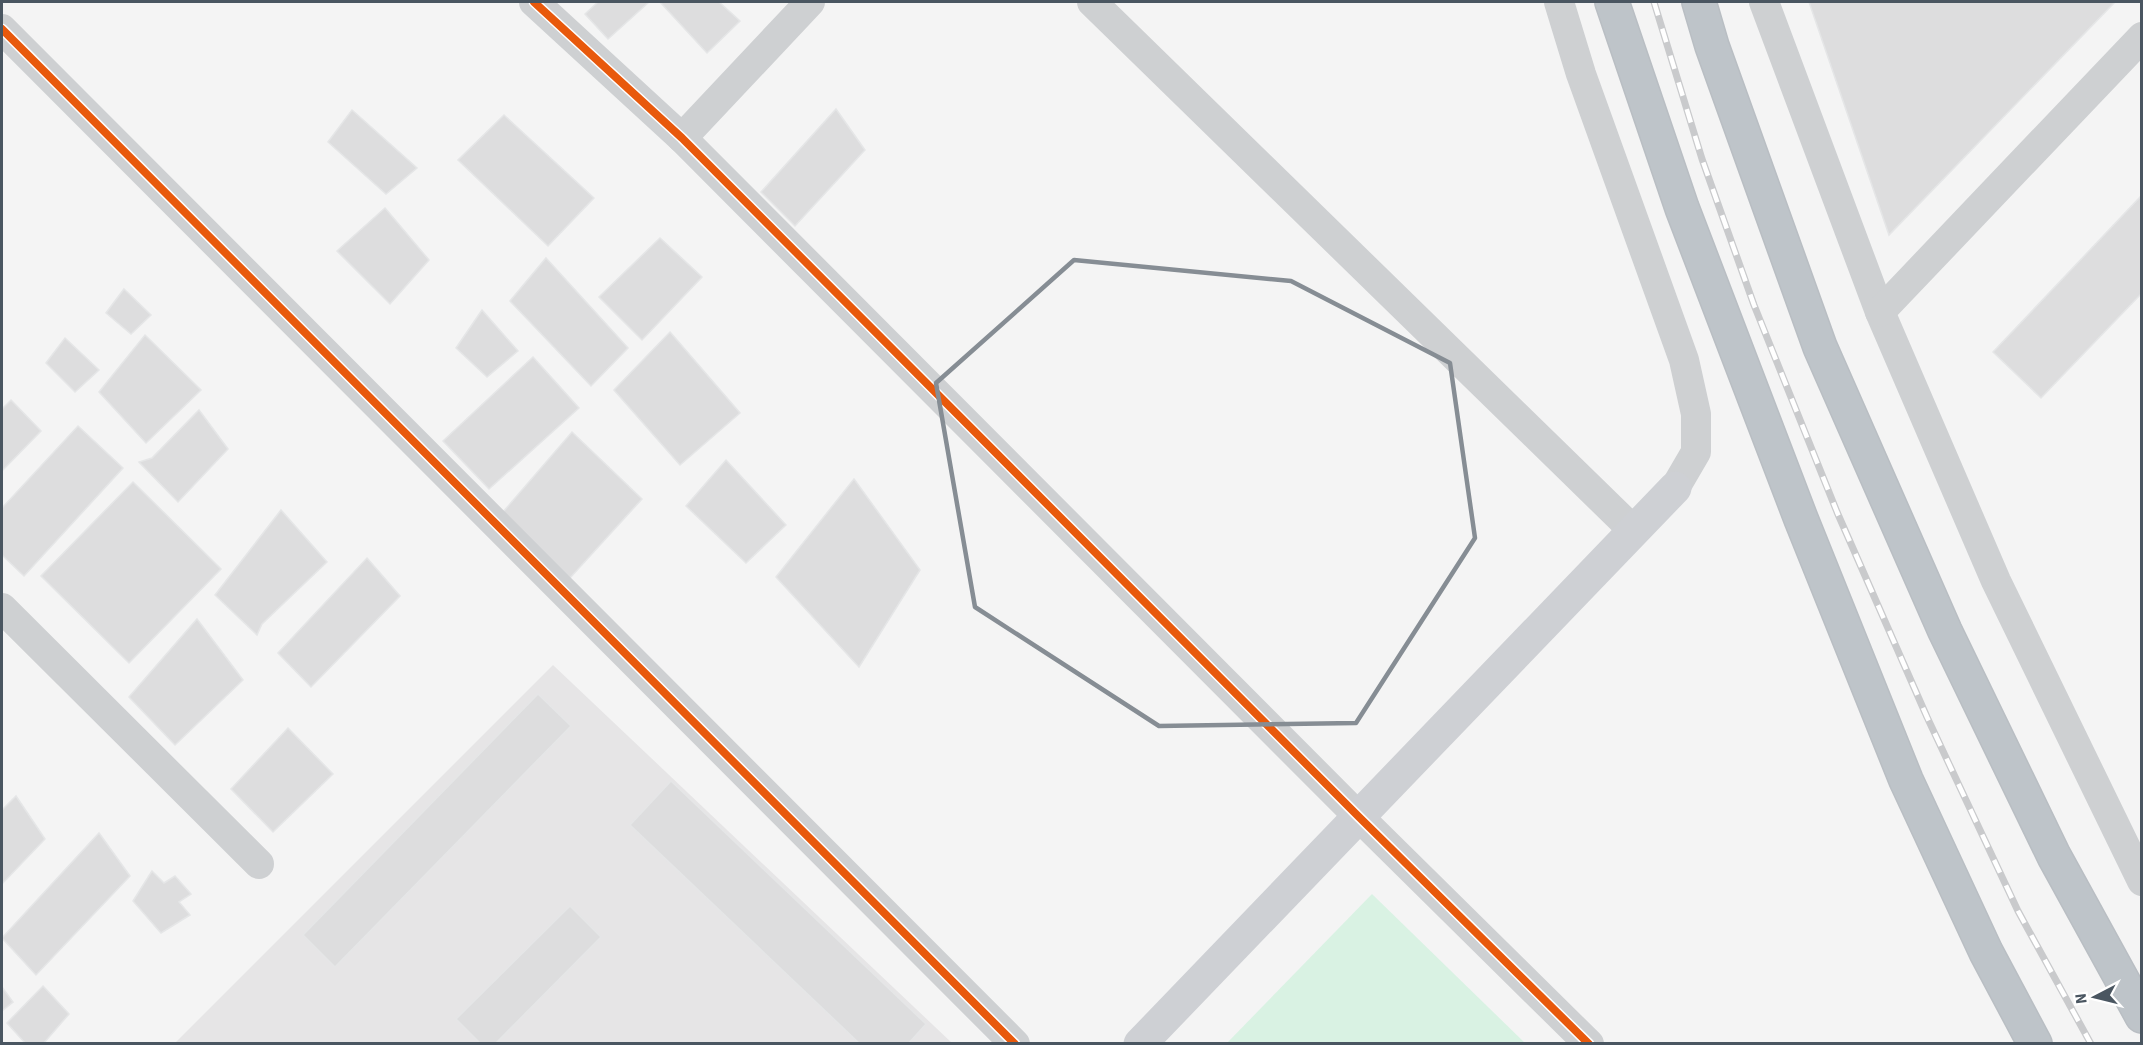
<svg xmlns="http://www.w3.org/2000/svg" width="2143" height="1045" font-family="'Source Sans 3',sans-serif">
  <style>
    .education { fill: #e6e5e6 }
    .green { fill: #d9f2e3 }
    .building { fill: #ddddde; stroke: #e5e6e7; stroke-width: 1.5 }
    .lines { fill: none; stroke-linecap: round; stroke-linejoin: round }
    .highway-casing { stroke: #b9bec3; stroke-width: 36 }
    .street { stroke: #ced0d2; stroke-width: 30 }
    .secondary { stroke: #ced0d4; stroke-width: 33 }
    .highway { stroke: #bec4c9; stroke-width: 33 }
    .rail-casing { stroke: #c9cacc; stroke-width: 7 }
    .rail { stroke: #fff; stroke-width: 4.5; stroke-dasharray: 14; stroke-linecap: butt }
    .cycleway-casing { stroke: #fff; stroke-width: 11 }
    .cycleway { stroke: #e8590c; stroke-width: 8 }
    .marked { fill: none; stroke: #868d94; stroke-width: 4.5; stroke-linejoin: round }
  </style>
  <rect width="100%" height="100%" fill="#f4f4f4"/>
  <polygon class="education" points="553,665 952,1043 174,1044"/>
  <polygon class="green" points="1372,894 1525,1043 1227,1043"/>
  <g class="building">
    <polygon points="598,2 649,2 608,39 585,14"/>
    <polygon points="660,2 719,2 740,21 707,53"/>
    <polygon points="1809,2 2115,2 1889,235"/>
    <polygon points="836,109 865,150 795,226 761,192"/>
    <polygon points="352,110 417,168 386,194 328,142"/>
    <polygon points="504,115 594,198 548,246 458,160"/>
    <polygon points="2142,195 2142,293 2041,398 1993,352"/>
    <polygon points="385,208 429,260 390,304 337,251"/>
    <polygon points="660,238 702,277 642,340 599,297"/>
    <polygon points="546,258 628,348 591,386 510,301"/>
    <polygon points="124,289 151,315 131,334 106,313"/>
    <polygon points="482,310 518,351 487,377 456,348"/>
    <polygon points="670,332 740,413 680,465 614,390"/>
    <polygon points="145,335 201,390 146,443 99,392"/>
    <polygon points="65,338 99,370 75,392 46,363"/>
    <polygon points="533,357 579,408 489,489 443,441"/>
    <polygon points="11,400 41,431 2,471 2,409"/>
    <polygon points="199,410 228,449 178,502 139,462 152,458"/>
    <polygon points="78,426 123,468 24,576 2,555 2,508"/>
    <polygon points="572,432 642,499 570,578 503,512"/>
    <polygon points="726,460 786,525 746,563 686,506"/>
    <polygon points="854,479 920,570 859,667 776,577"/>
    <polygon points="133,482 221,569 129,663 41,576"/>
    <polygon points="281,510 327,562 262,624 257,635 215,595"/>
    <polygon points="367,558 400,596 311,687 278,653"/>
    <polygon points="197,619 243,680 175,745 129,697"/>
    <polygon points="538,694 571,726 335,967 303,935"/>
    <polygon points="288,728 333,774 273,832 231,789"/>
    <polygon points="671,781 926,1024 908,1044 860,1044 630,825"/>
    <polygon points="16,796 45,839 2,884 2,810"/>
    <polygon points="99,833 130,876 36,975 2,938"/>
    <polygon points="152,871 164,883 175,876 191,894 179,902 190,915 161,933 133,901"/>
    <polygon points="570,906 601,937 495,1044 481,1044 456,1019"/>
    <polygon points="43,986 69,1014 43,1044 26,1044 7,1023"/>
    <polygon points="2,987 13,1002 2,1011"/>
  </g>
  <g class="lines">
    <defs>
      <g id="highway">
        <polyline points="1612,2 1682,208 1801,519 1906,780 1986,952 2035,1044"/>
        <polyline points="1699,2 1712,46 1820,347 1945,631 2054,856 2142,1016"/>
      </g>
    </defs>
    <use href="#highway" class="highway-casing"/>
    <g class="street">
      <polyline points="534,2 682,138 1358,816 1589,1044"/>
      <polyline points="1092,2 1634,531"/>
      <polyline points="1559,2 1581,74 1684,360 1696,414 1696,452 1675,488"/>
      <polyline points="1764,2 1880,312 1996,581 2142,881"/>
      <polyline points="2,29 1015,1044"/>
      <polyline points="682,138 810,2"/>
      <polyline points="1880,312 2142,37"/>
      <polyline points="2,608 259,864"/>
    </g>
    <polyline class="secondary" points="1140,1044 1675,488"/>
    <use href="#highway" class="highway"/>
    <defs>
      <polyline id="rail" points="1654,2 1702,159 1754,305 1837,512 1927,717 2018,911 2091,1044"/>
    </defs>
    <use href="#rail" class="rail-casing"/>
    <use href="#rail" class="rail"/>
    <defs>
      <g id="cycleway">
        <polyline points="534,2 682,138 1358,816 1589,1044"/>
        <polyline points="2,29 1015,1044"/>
      </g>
    </defs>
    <use href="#cycleway" class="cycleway-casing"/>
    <use href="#cycleway" class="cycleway"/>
  </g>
  <path class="marked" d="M1074,260L1291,281L1450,363L1475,538L1356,723L1159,726L975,607L936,383Z"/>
  <rect width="2143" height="1045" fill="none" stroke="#4a5661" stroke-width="6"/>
  <g transform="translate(2095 997) rotate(263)" stroke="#ffffff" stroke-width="4.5" paint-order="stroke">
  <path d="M0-4.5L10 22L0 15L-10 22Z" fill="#4a5661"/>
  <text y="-9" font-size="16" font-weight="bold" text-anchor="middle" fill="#4a5661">N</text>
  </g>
</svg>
